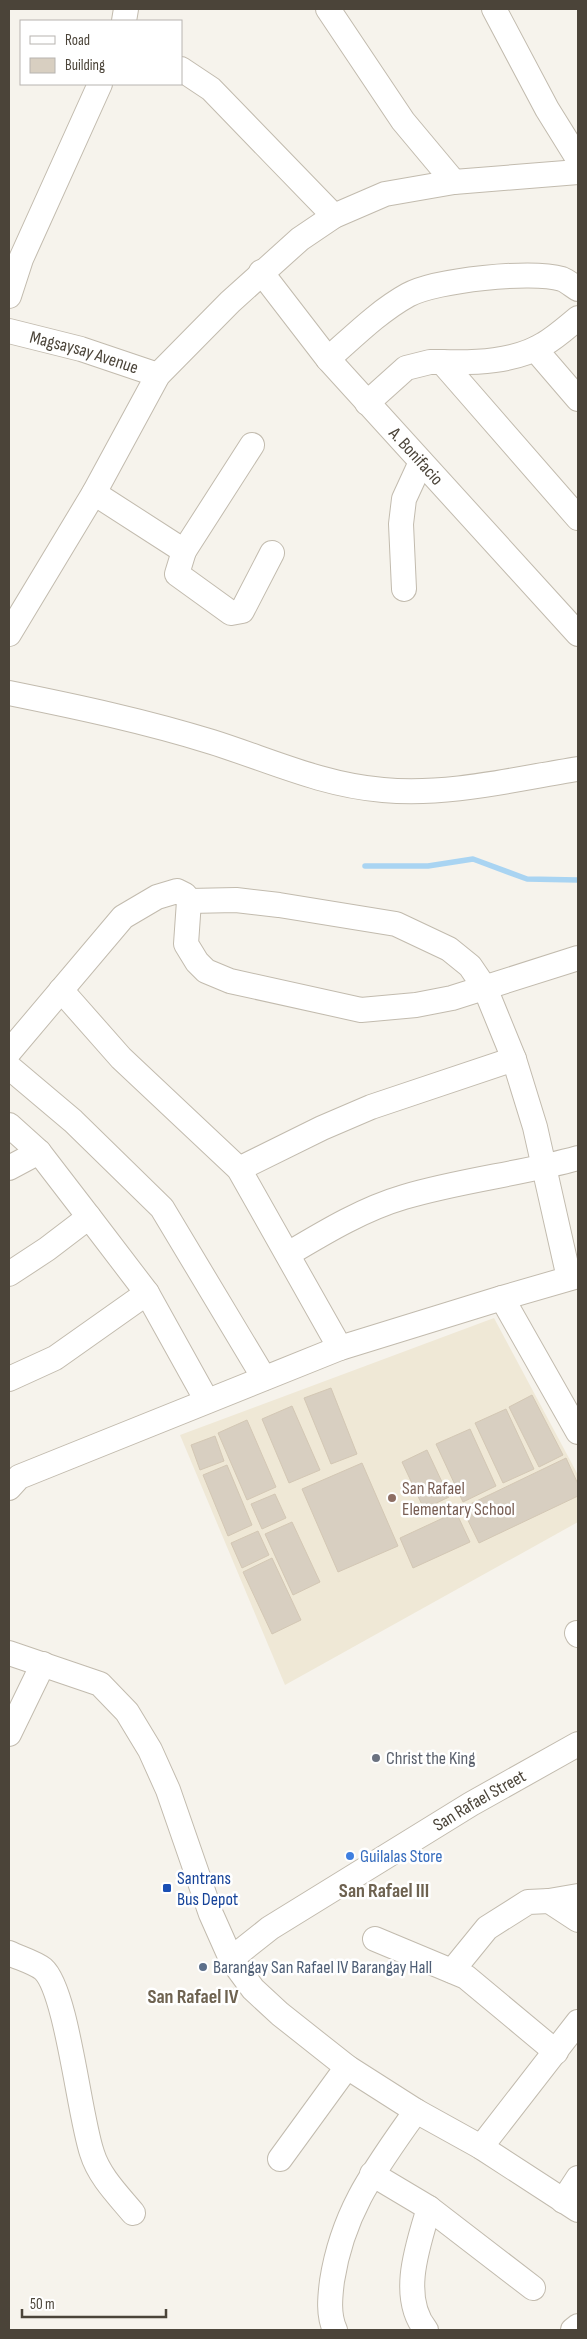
<svg xmlns="http://www.w3.org/2000/svg" width="587" height="2339" font-family="'Sofia Sans Condensed',sans-serif">
  <style>
    .education { fill: #efe8d6 }
    .lines { fill: none; stroke-linecap: round; stroke-linejoin: round }
    .stream { stroke: #a9d4f2; stroke-width: 5.5 }
    .building { fill: #d8cfc1; stroke: #d3c7b4 }
    .minor-casing { stroke: #c2bbae; stroke-width: 26 }
    .minor { stroke: #fff; stroke-width: 24 }
    .education-dot { fill: #8d6e63; stroke: #fff; stroke-width: 2 }
    .worship-dot { fill: #6b7280; stroke: #fff; stroke-width: 2 }
    .shop-dot { fill: #3f7fe0; stroke: #fff; stroke-width: 2 }
    .transit-dot { fill: #1a4fb4; stroke: #fff; stroke-width: 2 }
    .service-dot { fill: #5c6f8a; stroke: #fff; stroke-width: 2 }
    .labels { text-anchor: middle; dominant-baseline: central; stroke-width: 5; stroke-linejoin: round; paint-order: stroke }
    .street-label { font-size: 18px; fill: #4b4439; stroke: #fff }
    .education-label { font-size: 18px; fill: #785e54; stroke: #fff; text-anchor: start }
    .worship-label { font-size: 18px; fill: #5b616d; stroke: #fff; text-anchor: start }
    .shop-label { font-size: 18px; fill: #366cbe; stroke: #fff; text-anchor: start }
    .transit-label { font-size: 18px; fill: #164399; stroke: #fff; text-anchor: start }
    .service-label { font-size: 18px; fill: #4e5e75; stroke: #fff; text-anchor: start }
    .quarter-label { font-size: 20px; font-weight: bold; fill: #6e6250; stroke: #fff }
  </style>
  <rect width="100%" height="100%" fill="#f6f3ec"/>
  <polygon class="education" points="494,1318 578,1475 578,1522 285,1685 180,1435"/>
  <g class="lines">
    <polyline class="stream" points="365,866 428,866 473,859 527,879 578,880"/>
  </g>
  <g class="building">
    <polygon points="331,1388 357,1454 331,1464 304,1398"/>
    <polygon points="532,1395 563,1455 539,1467 509,1407"/>
    <polygon points="292,1406 320,1470 289,1483 262,1419"/>
    <polygon points="506,1409 534,1469 503,1483 475,1423"/>
    <polygon points="247,1420 276,1487 247,1500 218,1433"/>
    <polygon points="470,1429 496,1486 463,1502 436,1444"/>
    <polygon points="215,1436 224,1461 200,1470 191,1445"/>
    <polygon points="427,1450 449,1497 424,1509 402,1462"/>
    <polygon points="566,1458 578,1484 578,1496 479,1543 462,1508"/>
    <polygon points="362,1463 398,1546 338,1572 302,1489"/>
    <polygon points="227,1465 252,1525 228,1536 203,1475"/>
    <polygon points="275,1494 286,1518 262,1529 251,1504"/>
    <polygon points="456,1512 470,1542 413,1568 400,1538"/>
    <polygon points="292,1522 320,1582 293,1595 265,1534"/>
    <polygon points="258,1531 269,1555 242,1568 231,1543"/>
    <polygon points="272,1558 301,1620 272,1634 243,1572"/>
  </g>
  <g class="lines">
    <defs>
      <g id="minor">
        <polyline points="328,9 403,121 454,182"/>
        <polyline points="494,9 547,109 578,159"/>
        <polyline points="124,21 126,9"/>
        <polyline points="181,69 211,89 334,216"/>
        <path id="s1" d="M261,272L328,359L578,634"/>
        <polyline points="9,296 21,259 100,84"/>
        <path d="M578,318C567,327 556,337 544,344C515,362 475,363 442,362L578,518"/>
        <path id="s2" d="M9,331L81,349L158,375"/>
        <polyline points="535,349 578,399"/>
        <path d="M328,359C353,337 379,311 408,295C436,280 531,270 562,279C567,281 573,286 578,289"/>
        <polyline points="367,403 406,368 430,362 442,362"/>
        <polyline points="94,493 184,551 252,445"/>
        <polyline points="184,551 177,574 231,613 242,611 272,553"/>
        <polyline points="404,589 401,524 404,499 421,462"/>
        <polyline points="9,634 94,493 158,375 230,302 300,239 334,216 385,194 454,182 578,172"/>
        <path d="M9,693C78,707 144,721 212,742C269,760 322,785 383,790C449,796 514,779 578,769"/>
        <polyline points="189,901 236,900 279,905 396,924 449,949 470,966 485,988 514,1059 535,1127 569,1278"/>
        <polyline points="61,990 121,1058 239,1169 340,1348"/>
        <polyline points="9,1052 123,917 157,897 177,891 185,895 189,901 186,944 197,962 206,971 230,981 361,1010 416,1005 452,998 578,958"/>
        <polyline points="9,1067 73,1121 162,1208 264,1378"/>
        <polyline points="9,1125 39,1152 89,1217"/>
        <polyline points="9,1168 39,1152"/>
        <polyline points="239,1169 322,1128 371,1107 514,1059"/>
        <path d="M288,1254C325,1232 363,1209 404,1197C461,1180 521,1174 578,1158"/>
        <polyline points="9,1274 47,1249 89,1217 147,1293 207,1401"/>
        <polyline points="502,1298 578,1276"/>
        <polyline points="9,1379 55,1358 147,1293"/>
        <polyline points="9,1488 19,1477 340,1348 502,1298 578,1432"/>
        <polyline points="577,1633 578,1635"/>
        <polyline points="9,1653 100,1684 127,1712 150,1750 168,1790 211,1914 231,1959 253,1989 280,2014 347,2067 416,2111 481,2147 578,2210"/>
        <polyline points="9,1734 43,1664"/>
        <polyline points="549,1901 578,1896"/>
        <polyline points="375,1939 466,1977 556,2052"/>
        <path d="M9,1953C19,1958 34,1962 43,1969C67,1990 79,2115 92,2153C99,2176 118,2195 133,2213"/>
        <path id="s3" d="M231,1959L270,1928L471,1804L578,1744"/>
        <polyline points="452,1971 487,1928 528,1902 549,1901 578,1920"/>
        <polyline points="481,2147 578,2022"/>
        <polyline points="280,2159 347,2067"/>
        <polyline points="372,2174 429,2208 533,2288"/>
        <polyline points="563,2201 578,2178"/>
        <path d="M335,2330C328,2315 330,2297 332,2281C343,2210 376,2168 416,2111"/>
        <path d="M426,2330C399,2297 418,2245 429,2208"/>
        <polyline points="573,2330 578,2326"/>
      </g>
    </defs>
    <use href="#minor" class="minor-casing"/>
    <use href="#minor" class="minor"/>
  </g>
  <circle class="education-dot" cx="392" cy="1498" r="5"/>
  <circle class="worship-dot" cx="376" cy="1758" r="5"/>
  <circle class="shop-dot" cx="350" cy="1856" r="5"/>
  <rect class="transit-dot" x="162" y="1883" width="10" height="10" rx="2.5"/>
  <circle class="service-dot" cx="203" cy="1967" r="5"/>
  <g class="labels">
    <g class="street-label">
      <text stroke="none"><textPath href="#s2" startOffset="78">Magsaysay Avenue</textPath></text>
      <text stroke="none"><textPath href="#s1" startOffset="241">A. Bonifacio</textPath></text>
      <text stroke="none"><textPath href="#s3" startOffset="295">San Rafael Street</textPath></text>
    </g>
    <g class="education-label">
      <text x="402" y="1488">San Rafael<tspan x="402" dy="21">Elementary School</tspan></text>
    </g>
    <g class="worship-label">
      <text x="386" y="1758">Christ the King</text>
    </g>
    <g class="shop-label">
      <text x="360" y="1856">Guilalas Store</text>
    </g>
    <g class="transit-label">
      <text x="177" y="1878">Santrans<tspan x="177" dy="21">Bus Depot</tspan></text>
    </g>
    <g class="service-label">
      <text x="213" y="1967">Barangay San Rafael IV Barangay Hall</text>
    </g>
    <g class="quarter-label">
      <text x="384" y="1891">San Rafael III</text>
      <text x="193" y="1997">San Rafael IV</text>
    </g>
  </g>
  <rect width="587" height="2339" fill="none" stroke="#4b4439" stroke-width="20"/>
  <rect x="20" y="20" width="162" height="65" fill="#ffffff" stroke="#b7b4b0"/>
  <rect x="30" y="36" width="25" height="8" fill="#ffffff" stroke="#b7b4b0"/>
  <text x="65" y="45" font-size="15" fill="#4b4439">Road</text>
  <rect x="30" y="58" width="25" height="15" fill="#d8cfc1" stroke="#b7b4b0"/>
  <text x="65" y="70" font-size="15" fill="#4b4439">Building</text>
  <path d="M22 2309v8h144v-8" fill="none" stroke="#4b4439" stroke-width="2.5"/>
  <text x="30" y="2309" font-size="15" fill="#4b4439" stroke="#ffffff" stroke-width="4" paint-order="stroke">50 m</text>
</svg>
